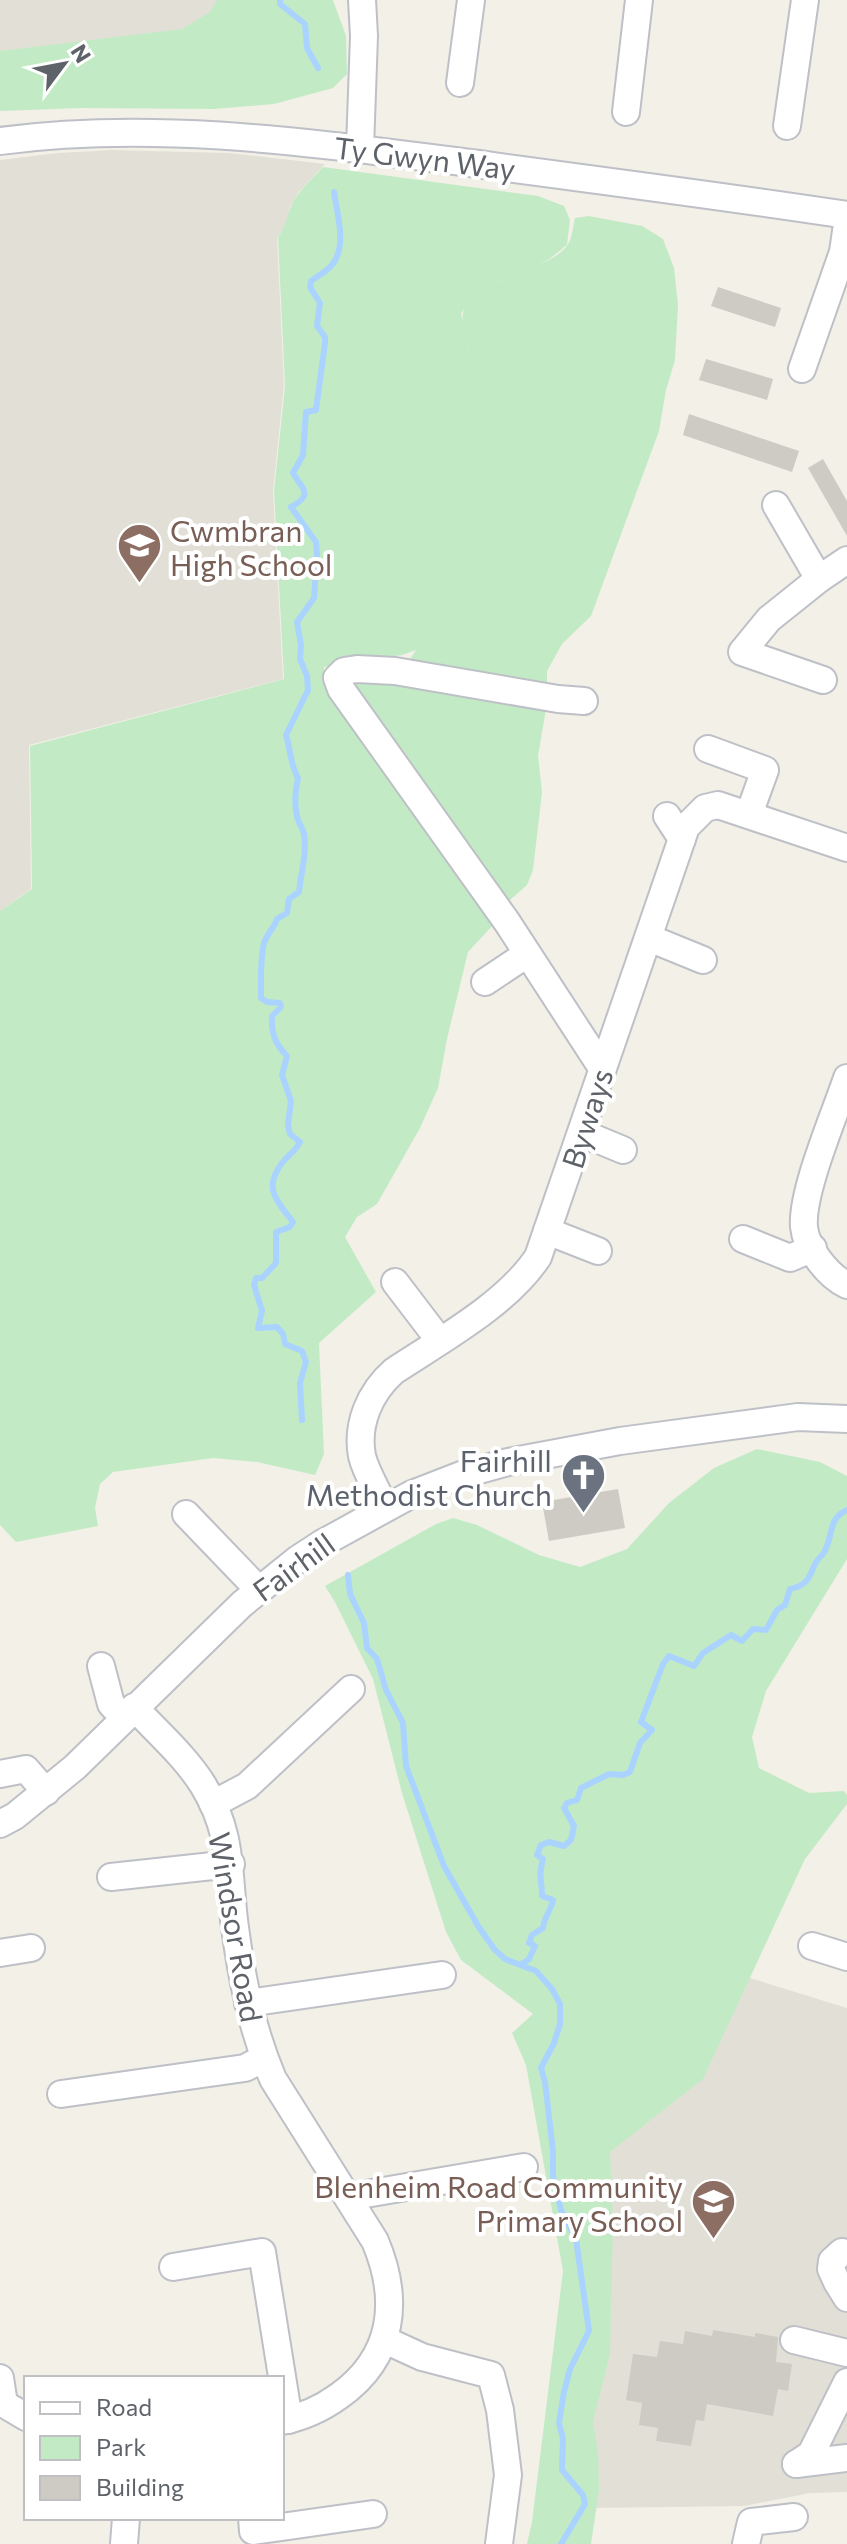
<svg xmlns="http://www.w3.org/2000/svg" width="847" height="2544" font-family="Commissioner,sans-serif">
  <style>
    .education { fill: #e2e0d6 }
    .green { fill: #c2ebc5 }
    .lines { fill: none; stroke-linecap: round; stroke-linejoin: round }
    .stream { stroke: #aad3ff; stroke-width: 6 }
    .building { fill: #cdcbc4 }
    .minor-casing { stroke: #bec0c7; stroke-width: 30 }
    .minor { stroke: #fff; stroke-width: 26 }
    .labels { text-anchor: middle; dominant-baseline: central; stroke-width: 8; stroke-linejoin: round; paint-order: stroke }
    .street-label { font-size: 30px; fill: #5e6269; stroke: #fff }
    .education-label { font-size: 30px; fill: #785e54; stroke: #fff; text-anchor: start }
    .worship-label { font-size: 30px; fill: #5b616d; stroke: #fff; text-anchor: end }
  </style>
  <rect width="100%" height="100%" fill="#f2f0e7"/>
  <g class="education">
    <polygon points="0,0 248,0 249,35 0,72"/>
    <polygon points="112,150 229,153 325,164 298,193 290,207 287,222 277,238 284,385 273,491 283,679 29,745 31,889 0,911 0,160 58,153"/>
    <polygon points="747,1977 847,2008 847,2492 810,2493 744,2506 592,2508 589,2172"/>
  </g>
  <g class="green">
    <polygon points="217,0 333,0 346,36 347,74 333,88 274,104 214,109 81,108 0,111 0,51 182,29 210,12"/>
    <path d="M323,167L538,196L564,206L570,220L567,245C560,250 553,257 546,261C513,281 483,276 461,314L470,356C469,344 460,325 463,313C471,278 543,274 566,247C572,241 573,226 575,218L589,216L642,226L663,239L674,268L678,305L675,360L666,390L659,431L591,616L562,644L547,671V703L538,756L542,792L533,870L527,885L510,900L502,902L346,680H397L416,650L402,655L324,667V679L415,807L494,924L468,952L447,1039L438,1088L420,1128L377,1204L357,1217L345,1237L376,1292L319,1343L324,1454L315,1475L257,1462L213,1458L113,1472L100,1484L95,1508L98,1526L16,1542L0,1525V911L32,889L30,746L284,679L274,491L285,386L278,237C287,224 287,214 293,202C301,188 313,178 323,167Z"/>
    <polygon points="757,1449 820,1462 847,1476 847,1559 766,1691 752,1737 759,1768 809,1793 844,1791 847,1795 847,1804 805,1859 703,2079 610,2152 613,2226 610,2353 593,2422 598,2451 599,2490 591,2544 527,2544 532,2522 563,2271 526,2065 512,2033 533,2014 461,1960 446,1932 402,1793 373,1679 335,1602 325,1586 436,1524 453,1518 477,1525 539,1555 580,1567 627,1549 669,1503 714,1468"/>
  </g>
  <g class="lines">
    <g class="stream">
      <polyline points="280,0 280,4 305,24 307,48 318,68"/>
      <path d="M302,1420L300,1383L306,1362L302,1351L285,1344L283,1334L277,1327L258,1328L262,1311L254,1285L256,1278H262L276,1263V1232L290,1227L293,1222C276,1200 263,1188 282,1163C288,1155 295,1152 300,1142L290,1134L288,1125L291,1101L282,1075L287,1056C275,1044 271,1033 272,1016L281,1007L280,1003L267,1002L261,998C261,981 260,960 264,943C267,934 274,928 277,919L287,913L289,899L299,892C301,872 307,854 304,834C303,828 298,823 297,816C294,803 295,791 298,778C290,764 291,751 286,735L308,690L307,676L300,659L301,645L297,622L314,598L317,555L316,542L291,507C314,494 303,490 293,473L303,455L306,412L316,410L325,343V337L317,326L320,303L310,287L311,281C317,276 326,272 331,266C348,247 337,214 334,192"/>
      <polyline points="348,1575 350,1594 364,1623 367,1648 377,1659 386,1690 403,1723 406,1766 444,1866 478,1926 495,1950 505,1959 536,1971 552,1989 560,2004 560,2024 554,2043 541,2068 545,2082 553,2151 553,2176 561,2210 576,2239 589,2331 570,2369 564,2392 559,2423 563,2439 562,2470 583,2495 585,2504 561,2544"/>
      <path d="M522,1964L529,1959L535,1946L529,1943L532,1935L543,1928C544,1917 551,1911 553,1900L542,1896C542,1878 538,1878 543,1859L537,1855L541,1845L549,1842L564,1846L571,1840L574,1826L564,1808L567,1803L577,1800L581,1788L609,1774L623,1775L630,1772L640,1743L652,1730L641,1722L663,1664L669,1656L694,1666L703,1653L731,1635L742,1641L753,1629L766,1630L777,1610L785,1605L790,1589C807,1586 809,1578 815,1564C817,1560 820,1557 823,1554C834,1538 827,1518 847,1510"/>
    </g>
  </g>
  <g class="building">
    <polygon points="718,287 781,308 775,327 711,306"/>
    <polygon points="706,359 773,379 767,400 699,380"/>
    <polygon points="689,414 799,451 792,472 683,435"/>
    <polygon points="823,459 847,501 847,536 808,468"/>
    <polygon points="618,1489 625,1528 549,1541 542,1502"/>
    <polygon points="713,2330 755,2337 755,2333 778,2337 776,2362 792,2364 788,2391 778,2389 773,2416 707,2404 704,2421 696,2420 691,2446 656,2441 658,2428 639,2425 642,2403 626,2400 633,2354 657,2357 660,2341 683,2344 685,2331 712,2336"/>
  </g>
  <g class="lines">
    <defs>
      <g id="minor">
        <polyline points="460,83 471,0"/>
        <polyline points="626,112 639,0"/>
        <polyline points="787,126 805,0"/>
        <path d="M0,141C157,120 313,143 470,163C595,180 722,196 847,215"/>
        <polyline points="360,148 364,36 362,0"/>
        <polyline points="802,369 843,252 847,224"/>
        <polyline points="776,505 819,579"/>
        <polyline points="823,680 742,652 769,619 819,579 847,560"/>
        <polyline points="584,701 558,699 395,671 357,669 344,671 337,678 341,689 507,922 602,1068"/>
        <polyline points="708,749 765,770 749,814"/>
        <polyline points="667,816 682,839"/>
        <polyline points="649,938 703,960"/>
        <polyline points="485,982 527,954"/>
        <path d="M847,1078C835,1114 801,1192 804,1227C806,1248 828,1276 847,1285"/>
        <polyline points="582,1133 623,1150"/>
        <polyline points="547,1231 598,1251"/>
        <polyline points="743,1239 790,1258 813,1248"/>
        <polyline points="395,1282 440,1341"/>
        <path d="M385,1508C378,1491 366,1473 362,1456C356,1424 370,1392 394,1371C441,1340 507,1304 538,1257L686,827L705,808L718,805L847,848"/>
        <polyline points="186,1514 259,1590"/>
        <polyline points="101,1666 111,1704 124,1718"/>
        <path d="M134,1707C157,1732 185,1756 203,1785C232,1832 228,1868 234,1920C241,1975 251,2027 273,2079L375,2241C400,2300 394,2357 339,2396C321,2409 304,2417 282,2421"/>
        <polyline points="0,1774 26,1769 46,1792"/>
        <polyline points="213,1804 247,1786 351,1689"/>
        <polyline points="0,1824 15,1816 75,1767 242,1604 298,1559 321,1544 412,1494 461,1475 508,1462 620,1441 798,1417 847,1419"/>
        <polyline points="111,1877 231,1864"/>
        <polyline points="812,1946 847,1957"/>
        <polyline points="0,1953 31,1948"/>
        <polyline points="248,2003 442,1975"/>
        <polyline points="61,2094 245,2068 264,2058"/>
        <polyline points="348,2197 524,2167"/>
        <polyline points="842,2252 832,2261 831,2269 837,2282 847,2298"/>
        <polyline points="173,2267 262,2252 289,2420"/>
        <polyline points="385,2340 422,2357 491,2375 500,2410 508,2475 499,2544"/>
        <polyline points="794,2340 847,2353"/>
        <polyline points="0,2378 4,2404 26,2417"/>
        <polyline points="796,2464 811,2454 847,2382"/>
        <polyline points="796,2464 847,2458"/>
        <polyline points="252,2518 253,2531 373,2514"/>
        <polyline points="124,2544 126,2518"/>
        <polyline points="746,2544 751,2522 794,2517"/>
      </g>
    </defs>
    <use href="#minor" class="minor-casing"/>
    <use href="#minor" class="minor"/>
  </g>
  <defs>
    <symbol id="school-pin" viewBox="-11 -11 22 30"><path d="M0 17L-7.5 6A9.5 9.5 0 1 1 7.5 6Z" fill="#8d6e63" stroke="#fff"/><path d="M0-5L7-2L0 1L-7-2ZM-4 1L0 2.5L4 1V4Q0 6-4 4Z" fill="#fff"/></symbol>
    <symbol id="church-pin" viewBox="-11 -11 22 30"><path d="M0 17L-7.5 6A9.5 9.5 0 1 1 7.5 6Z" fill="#6b7280" stroke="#fff"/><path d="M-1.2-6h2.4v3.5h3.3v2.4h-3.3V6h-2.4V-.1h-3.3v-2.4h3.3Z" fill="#fff"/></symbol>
  </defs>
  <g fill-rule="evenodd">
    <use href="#school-pin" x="114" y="520" width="51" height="69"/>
    <use href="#church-pin" x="558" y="1450" width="51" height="69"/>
    <use href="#school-pin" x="688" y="2176" width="51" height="69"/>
  </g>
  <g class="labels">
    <g class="street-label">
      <text transform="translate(425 157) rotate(7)">Ty Gwyn Way</text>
      <text transform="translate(586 1118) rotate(-72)">Byways</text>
      <text transform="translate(293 1566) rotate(-36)">Fairhill</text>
      <text transform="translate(237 1927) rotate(80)">Windsor Road</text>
    </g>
    <g class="education-label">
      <text x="170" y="529">Cwmbran<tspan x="170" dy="34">High School</tspan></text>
      <text x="683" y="2185" text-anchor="end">Blenheim Road Community<tspan x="683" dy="34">Primary School</tspan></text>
    </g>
    <g class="worship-label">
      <text x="552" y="1459">Fairhill<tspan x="552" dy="34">Methodist Church</tspan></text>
    </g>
  </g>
  <rect x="24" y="2376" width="260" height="144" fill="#ffffff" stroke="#bfc0c3" stroke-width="2"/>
  <rect x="40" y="2402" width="40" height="12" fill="#ffffff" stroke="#bfc0c3" stroke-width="2"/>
  <text x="96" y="2416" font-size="24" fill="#5e6269">Road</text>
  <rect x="40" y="2436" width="40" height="24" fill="#c2ebc5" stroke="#bfc0c3" stroke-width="2"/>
  <text x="96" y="2456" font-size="24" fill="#5e6269">Park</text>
  <rect x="40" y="2476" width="40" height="24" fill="#cdcbc4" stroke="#bfc0c3" stroke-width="2"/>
  <text x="96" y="2496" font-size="24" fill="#5e6269">Building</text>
  <g transform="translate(64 64) rotate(58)" stroke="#ffffff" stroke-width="6" paint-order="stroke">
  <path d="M0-6L14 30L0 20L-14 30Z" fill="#5e6269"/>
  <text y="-12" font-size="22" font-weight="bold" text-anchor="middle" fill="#5e6269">N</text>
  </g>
</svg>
